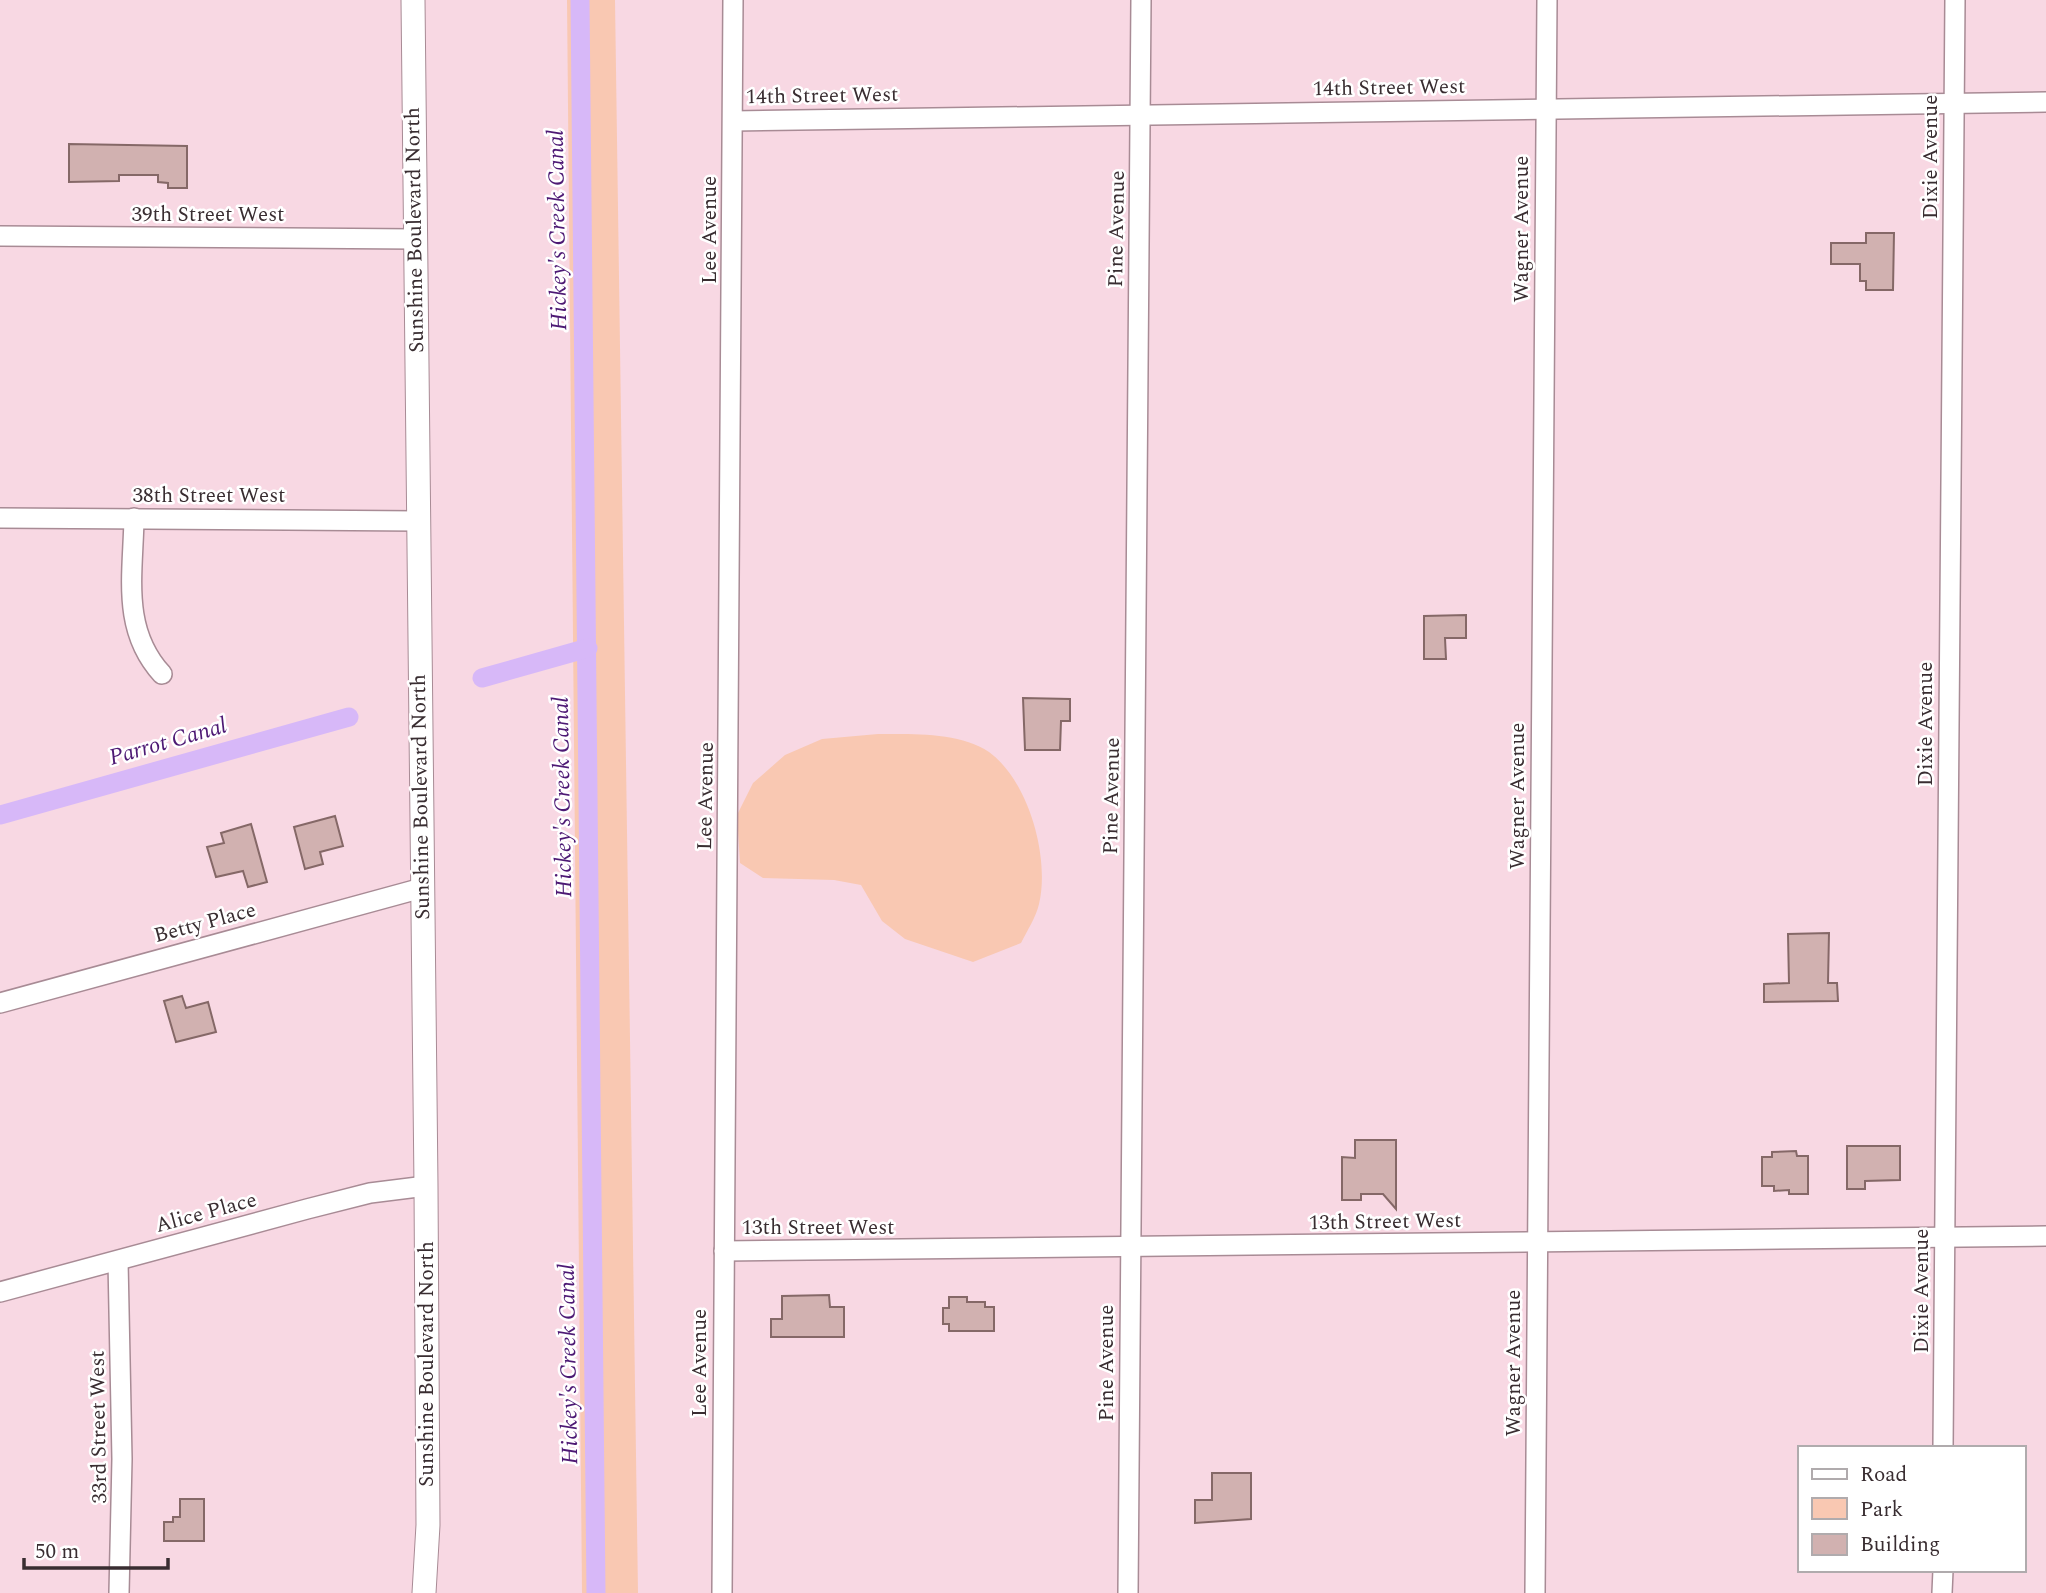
<svg xmlns="http://www.w3.org/2000/svg" width="2046" height="1593" font-family="Spectral,serif">
  <style>
    .green { fill: #f9c8b2 }
    .lines { fill: none; stroke-linecap: round; stroke-linejoin: round }
    .canal { stroke: #d7b8f8; stroke-width: 19 }
    .building { fill: #d1b1b0; stroke: #856867; stroke-width: 2 }
    .minor-casing { stroke: #a88b95; stroke-width: 22 }
    .tertiary-casing { stroke: #a88b95; stroke-width: 25 }
    .minor { stroke: #fff; stroke-width: 19 }
    .tertiary { stroke: #fff; stroke-width: 23 }
    .labels { text-anchor: middle; dominant-baseline: central; stroke-width: 5; stroke-linejoin: round; paint-order: stroke }
    .street-label { font-size: 21px; fill: #392d31; stroke: #fff }
    .water-label { font-size: 23px; font-style: italic; fill: #4d1974; stroke: #fff }
  </style>
  <rect width="100%" height="100%" fill="#f8d8e3"/>
  <g class="green">
    <polygon points="567,0 615,0 638,1593 582,1593"/>
    <path d="M878,734C912,734 960,732 989,752C1029,781 1050,858 1039,904C1036,917 1027,931 1021,943L973,962L905,939L882,921L861,885L834,880L763,878L740,863L737,815L753,783L785,755L822,739Z"/>
  </g>
  <g class="lines">
    <g class="canal">
      <polyline points="580,0 596,1593"/>
      <polyline points="482,678 588,648"/>
      <polyline points="0,815 349,717"/>
    </g>
  </g>
  <g class="building">
    <polygon points="69,144 187,146 187,188 168,188 168,183 158,182 158,175 119,175 119,181 69,182"/>
    <polygon points="1866,233 1894,233 1893,290 1866,290 1866,281 1860,281 1860,264 1831,264 1831,243 1866,243"/>
    <polygon points="1466,615 1466,638 1445,638 1446,659 1424,659 1424,616"/>
    <polygon points="1023,698 1070,699 1070,721 1061,721 1060,750 1025,750"/>
    <polygon points="335,816 343,846 320,852 323,864 305,869 294,827"/>
    <polygon points="251,824 267,882 248,887 243,871 216,877 207,847 224,843 221,833"/>
    <polygon points="1829,933 1828,983 1837,983 1838,1001 1764,1002 1764,984 1789,983 1788,934"/>
    <polygon points="182,996 186,1008 208,1002 216,1032 176,1042 164,1001"/>
    <polygon points="1355,1140 1396,1140 1396,1209 1383,1194 1361,1194 1361,1200 1342,1200 1342,1157 1355,1158"/>
    <polygon points="1847,1146 1900,1146 1900,1180 1865,1181 1865,1189 1847,1189"/>
    <polygon points="1796,1151 1797,1156 1808,1156 1808,1194 1789,1194 1789,1190 1774,1191 1774,1186 1762,1186 1762,1157 1772,1157 1772,1152"/>
    <polygon points="829,1295 830,1307 844,1307 844,1337 771,1337 771,1319 782,1319 782,1296"/>
    <polygon points="949,1297 967,1297 967,1302 985,1302 985,1307 994,1307 994,1331 949,1331 949,1324 943,1324 943,1308 949,1308"/>
    <polygon points="1212,1473 1251,1473 1251,1519 1195,1523 1195,1500 1212,1500"/>
    <polygon points="180,1499 204,1499 204,1541 164,1541 164,1522 173,1522 173,1517 180,1517"/>
  </g>
  <g class="lines">
    <defs>
      <g id="minor">
        <polyline points="733,121 2046,102"/>
        <polyline points="0,236 415,239"/>
        <polyline points="0,518 418,521"/>
        <path d="M134,518C133,575 121,629 162,674"/>
        <polyline points="0,1003 422,888"/>
        <polyline points="724,1251 2046,1236"/>
        <polyline points="118,1261 122,1459 119,1593"/>
        <polyline points="0,1292 307,1209 370,1193 426,1186"/>
        <polyline points="1943,1448 1955,0"/>
        <polyline points="722,1593 733,0"/>
        <polyline points="1128,1593 1141,0"/>
        <polyline points="1535,1593 1547,0"/>
        <polyline points="1942,1593 1943,1570"/>
      </g>
      <polyline id="tertiary" points="413,0 426,1186 428,1525 424,1593"/>
    </defs>
    <use href="#minor" class="minor-casing"/>
    <use href="#tertiary" class="tertiary-casing"/>
    <use href="#minor" class="minor"/>
    <use href="#tertiary" class="tertiary"/>
  </g>
  <g class="labels">
    <g class="street-label">
      <text transform="translate(1389 88) rotate(-1)">14th Street West</text>
      <text transform="translate(822 96) rotate(-1)">14th Street West</text>
      <text transform="translate(1931 157) rotate(-90)">Dixie Avenue</text>
      <text x="208" y="215">39th Street West</text>
      <text transform="translate(1117 229) rotate(-89)">Pine Avenue</text>
      <text transform="translate(1522 229) rotate(-90)">Wagner Avenue</text>
      <text transform="translate(415 230) rotate(-91)">Sunshine Boulevard North</text>
      <text transform="translate(710 230) rotate(-90)">Lee Avenue</text>
      <text x="209" y="496">38th Street West</text>
      <text transform="translate(1926 724) rotate(-90)">Dixie Avenue</text>
      <text transform="translate(706 796) rotate(-89)">Lee Avenue</text>
      <text transform="translate(1112 796) rotate(-89)">Pine Avenue</text>
      <text transform="translate(1518 796) rotate(-90)">Wagner Avenue</text>
      <text transform="translate(421 797) rotate(-91)">Sunshine Boulevard North</text>
      <text transform="translate(205 923) rotate(-15)">Betty Place</text>
      <text transform="translate(206 1213) rotate(-15)">Alice Place</text>
      <text transform="translate(1385 1222) rotate(-1)">13th Street West</text>
      <text x="818" y="1228">13th Street West</text>
      <text transform="translate(1922 1291) rotate(-90)">Dixie Avenue</text>
      <text transform="translate(700 1363) rotate(-90)">Lee Avenue</text>
      <text transform="translate(1107 1363) rotate(-90)">Pine Avenue</text>
      <text transform="translate(1514 1363) rotate(-90)">Wagner Avenue</text>
      <text transform="translate(427 1364) rotate(-90)">Sunshine Boulevard North</text>
      <text transform="translate(99 1427) rotate(-91)">33rd Street West</text>
    </g>
    <g class="water-label">
      <text transform="translate(558 230) rotate(-91)">Hickey's Creek Canal</text>
      <text transform="translate(168 742) rotate(-16)">Parrot Canal</text>
      <text transform="translate(563 797) rotate(-91)">Hickey's Creek Canal</text>
      <text transform="translate(569 1364) rotate(-91)">Hickey's Creek Canal</text>
    </g>
  </g>
  <rect x="1798" y="1446" width="228" height="126" fill="#ffffff" stroke="#b0abad" stroke-width="2"/>
  <rect x="1812" y="1469" width="35" height="10" fill="#ffffff" stroke="#b0abad" stroke-width="2"/>
  <text x="1860" y="1481" font-size="21" fill="#392d31">Road</text>
  <rect x="1812" y="1498" width="35" height="21" fill="#f9c8b2" stroke="#b0abad" stroke-width="2"/>
  <text x="1860" y="1516" font-size="21" fill="#392d31">Park</text>
  <rect x="1812" y="1534" width="35" height="21" fill="#d1b1b0" stroke="#b0abad" stroke-width="2"/>
  <text x="1860" y="1551" font-size="21" fill="#392d31">Building</text>
  <path d="M24 1558v10h144v-10" fill="none" stroke="#392d31" stroke-width="3.5"/>
  <text x="35" y="1558" font-size="21" fill="#392d31" stroke="#ffffff" stroke-width="5" paint-order="stroke">50 m</text>
</svg>
